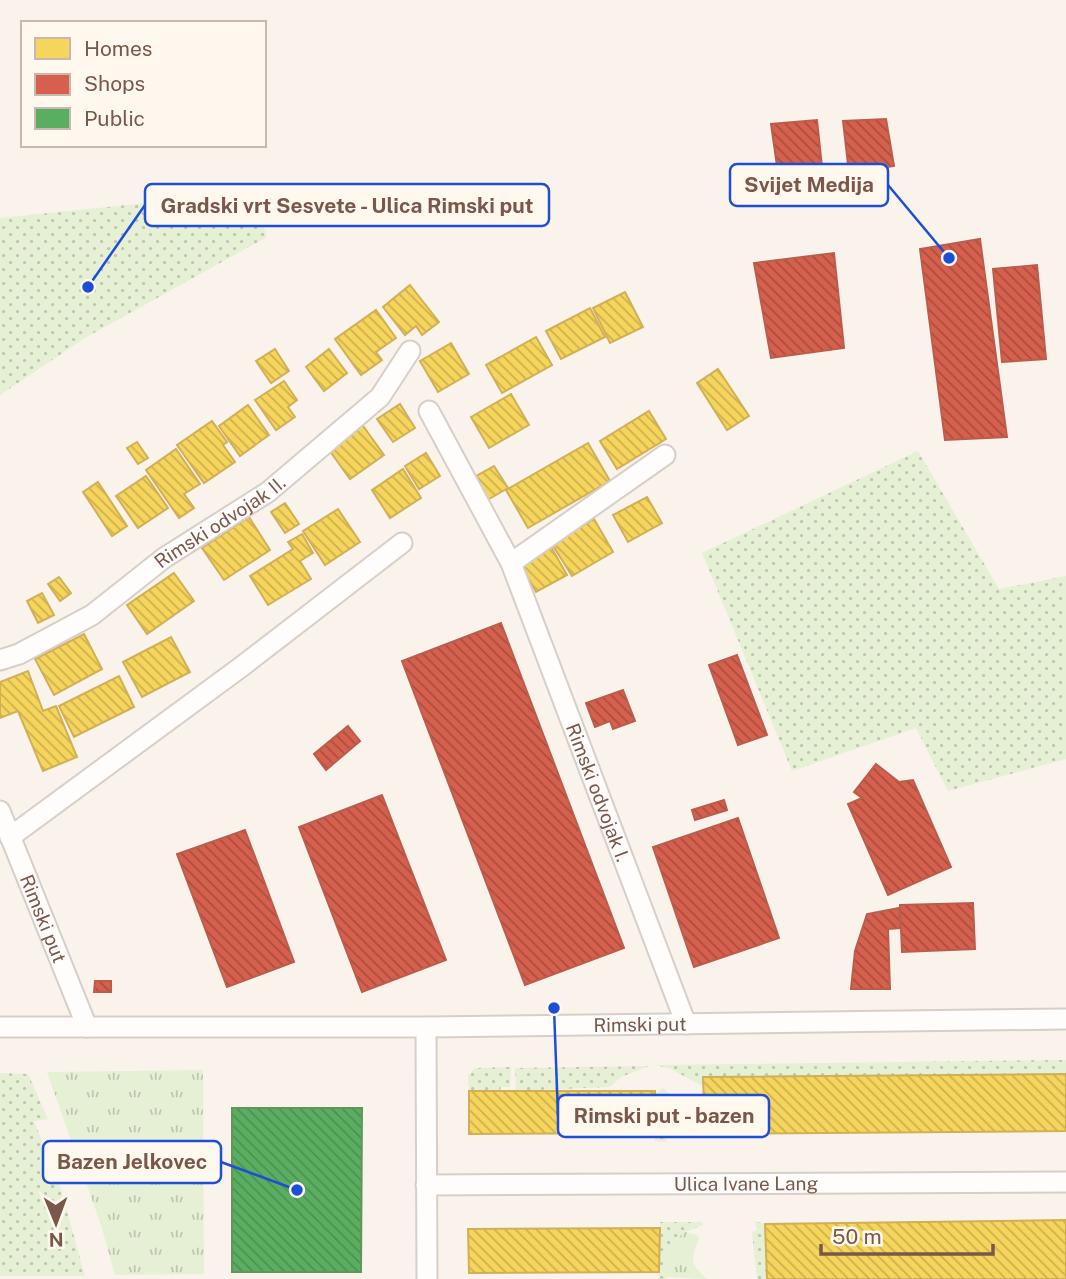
<svg xmlns="http://www.w3.org/2000/svg" width="1066" height="1279" font-family="'Public Sans',sans-serif">
  <style>
    .grass { fill: url(#grass-dots) }
    .park { fill: url(#park-tufts) }
    .homes { fill: url(#homes-back-hatch); stroke: #d1af56; stroke-width: 2 }
    .shops { fill: url(#shops-back-hatch); stroke: #ba5d4c; stroke-width: 2 }
    .public { fill: url(#public-back-hatch); stroke: #64945a; stroke-width: 2 }
    .lines { fill: none; stroke-linecap: round; stroke-linejoin: round }
    .minor-casing { stroke: #d8cec8; stroke-width: 23 }
    .minor { stroke: #fefdfc; stroke-width: 19 }
    .labels { text-anchor: middle; dominant-baseline: central; stroke-width: 7; stroke-linejoin: round; paint-order: stroke }
    .street-label { font-size: 19px; fill: #7a5749; stroke: #fff8ee }
    .leader { fill: none; stroke: #1d4ed8; stroke-width: 2.5 }
    .callout-dot { fill: #1d4ed8; stroke: #fff8ee; stroke-width: 2.5 }
    .callout { fill: #fff8ee; stroke: #1d4ed8; stroke-width: 2.5 }
    .callout-label { font-size: 21px; text-anchor: middle; font-weight: bold; fill: #7a5749 }
  </style>
  <defs>
    <pattern id="grass-dots" width="8" height="8" patternUnits="userSpaceOnUse" patternTransform="scale(1.75)"><rect width="8" height="8" fill="#e6f0d5"/><path d="M2 2h.1M6 6h.1" fill="none" stroke="#bfc5af" stroke-width="1.8" stroke-linecap="round"/></pattern>
    <pattern id="park-tufts" width="24" height="20" patternUnits="userSpaceOnUse" patternTransform="scale(1.75)"><rect width="24" height="20" fill="#e6f0d5"/><path d="M3 7l-1-3M5 7V3M7 7l1-3M15 17l-1-3M17 17v-4M19 17l1-3" fill="none" stroke="#bfc5af"/></pattern>
    <pattern id="homes-back-hatch" width="6" height="6" patternUnits="userSpaceOnUse" patternTransform="scale(1.75)"><rect width="6" height="6" fill="#f6d55c"/><path d="M-1 5l2 2M0 0l6 6M5-1l2 2" fill="none" stroke="#ccb04e"/></pattern>
    <pattern id="shops-back-hatch" width="6" height="6" patternUnits="userSpaceOnUse" patternTransform="scale(1.75)"><rect width="6" height="6" fill="#d6604d"/><path d="M-1 5l2 2M0 0l6 6M5-1l2 2" fill="none" stroke="#aa4e3f"/></pattern>
    <pattern id="public-back-hatch" width="6" height="6" patternUnits="userSpaceOnUse" patternTransform="scale(1.75)"><rect width="6" height="6" fill="#5aae61"/><path d="M-1 5l2 2M0 0l6 6M5-1l2 2" fill="none" stroke="#4f9052"/></pattern>
  </defs>
  <rect width="100%" height="100%" fill="#f9f3ec"/>
  <g class="grass">
    <polygon points="253,199 267,237 85,338 0,395 0,218 156,202"/>
    <polygon points="918,451 999,589 1066,576 1066,759 948,791 916,728 792,771 702,553"/>
    <polygon points="1066,1060 1066,1074 704,1077 704,1087 671,1069 655,1065"/>
    <polygon points="649,1066 621,1077 610,1087 516,1091 515,1068"/>
    <polygon points="511,1067 510,1087 501,1087 500,1091 469,1091 468,1076 475,1068"/>
    <polygon points="0,1073 28,1074 48,1119 34,1121 60,1186 85,1276 0,1276"/>
    <path d="M663,1088L670,1094C667,1118 654,1108 668,1137L666,1142L655,1141V1094Z"/>
    <polygon points="754,1221 765,1224 767,1279 757,1279 752,1232 757,1230"/>
    <polygon points="660,1222 702,1222 703,1225 685,1232 666,1279 659,1279"/>
  </g>
  <g class="park">
    <polygon points="203,1070 204,1274 115,1275 101,1225 47,1072"/>
    <path d="M685,1232L697,1235L699,1239C691,1261 688,1261 707,1279L666,1277C663,1257 670,1244 685,1232Z"/>
  </g>
  <g class="homes">
    <polygon points="410,285 439,322 422,335 416,326 405,335 383,307"/>
    <polygon points="625,292 643,327 610,343 593,308"/>
    <polygon points="590,308 605,337 561,359 546,331"/>
    <polygon points="376,310 396,338 376,352 382,360 361,375 335,339"/>
    <polygon points="536,337 552,365 502,393 486,365"/>
    <polygon points="451,343 469,374 438,392 420,361"/>
    <polygon points="275,349 289,371 271,383 256,361"/>
    <polygon points="329,349 347,373 324,391 306,367"/>
    <polygon points="718,369 749,416 727,430 697,383"/>
    <polygon points="284,381 297,400 288,407 295,417 276,430 255,400"/>
    <polygon points="511,394 529,425 489,448 471,417"/>
    <polygon points="400,404 415,428 393,442 377,419"/>
    <polygon points="248,405 269,435 240,456 219,426"/>
    <polygon points="649,411 666,439 617,469 600,441"/>
    <polygon points="212,421 227,442 223,445 235,462 204,483 177,445"/>
    <polygon points="361,423 384,455 350,479 327,447"/>
    <polygon points="137,442 148,458 138,464 127,448"/>
    <polygon points="588,443 610,481 528,528 506,490"/>
    <polygon points="176,449 200,484 184,494 194,508 179,518 146,470"/>
    <polygon points="426,453 440,476 419,489 405,466"/>
    <polygon points="494,466 508,488 484,502 471,479"/>
    <polygon points="403,469 421,498 390,518 372,490"/>
    <polygon points="146,476 168,508 138,528 116,496"/>
    <polygon points="98,482 127,526 112,536 83,492"/>
    <polygon points="647,497 662,523 628,542 613,515"/>
    <polygon points="285,503 299,524 285,533 271,512"/>
    <polygon points="338,509 360,542 325,565 303,531"/>
    <polygon points="249,517 270,550 224,580 202,548"/>
    <polygon points="594,519 613,552 572,576 552,544"/>
    <polygon points="302,534 313,553 300,561 311,579 268,605 250,576 293,549 288,542"/>
    <polygon points="550,545 567,575 536,592 519,562"/>
    <polygon points="174,573 194,601 147,634 127,605"/>
    <polygon points="59,577 71,593 60,601 48,584"/>
    <polygon points="42,593 54,615 38,623 27,601"/>
    <polygon points="84,634 102,669 54,695 35,659"/>
    <polygon points="171,637 190,672 142,697 123,662"/>
    <polygon points="28,671 43,711 56,706 77,757 43,771 18,711 0,718 0,682"/>
    <polygon points="119,676 134,707 74,737 59,706"/>
    <polygon points="1066,1074 1066,1131 705,1134 703,1077"/>
    <polygon points="469,1091 655,1091 655,1133 469,1134"/>
    <polygon points="1066,1220 1066,1279 767,1279 765,1224"/>
    <polygon points="660,1228 659,1272 469,1273 468,1229"/>
  </g>
  <g class="shops">
    <polygon points="886,119 894,166 849,173 843,121"/>
    <polygon points="817,120 825,195 782,201 771,124"/>
    <polygon points="980,239 1007,437 945,440 920,249"/>
    <polygon points="834,253 844,348 771,358 754,263"/>
    <polygon points="1037,265 1046,359 1002,362 993,269"/>
    <polygon points="501,623 624,948 525,985 402,661"/>
    <polygon points="737,655 767,735 738,745 709,665"/>
    <polygon points="623,690 635,721 613,729 610,721 595,727 586,703"/>
    <polygon points="348,726 360,741 326,770 314,754"/>
    <polygon points="876,764 899,782 913,780 951,867 888,895 848,804 862,798 854,792"/>
    <polygon points="382,795 446,960 362,992 299,827"/>
    <polygon points="724,800 727,810 695,820 692,810"/>
    <polygon points="738,818 779,938 694,967 653,847"/>
    <polygon points="245,830 294,962 227,987 177,854"/>
    <polygon points="973,903 975,949 902,952 900,905"/>
    <polygon points="899,908 900,928 888,929 890,989 851,989 855,951 867,914"/>
    <polygon points="95,981 111,981 111,992 94,992"/>
  </g>
  <polygon class="public" points="232,1108 362,1108 361,1272 232,1272"/>
  <g class="lines">
    <defs>
      <g id="minor">
        <path id="s1" d="M429,411L511,563L686,1024"/>
        <polyline points="511,563 665,455"/>
        <path id="s2" d="M0,660L19,654L92,615L164,558L268,492L380,397L410,351"/>
        <path id="s3" d="M0,811L87,1027"/>
        <polyline points="10,837 241,667 402,543"/>
        <path id="s4" d="M0,1027H426L1066,1019"/>
        <polyline points="426,1027 427,1279"/>
        <path id="s5" d="M426,1185L1066,1182"/>
      </g>
    </defs>
    <use href="#minor" class="minor-casing"/>
    <use href="#minor" class="minor"/>
  </g>
  <g class="labels">
    <g class="street-label">
      <text stroke="none"><textPath href="#s2" startOffset="261">Rimski odvojak II.</textPath></text>
      <text stroke="none"><textPath href="#s1" startOffset="418">Rimski odvojak I.</textPath></text>
      <text stroke="none"><textPath href="#s3" startOffset="116">Rimski put</textPath></text>
      <text stroke="none"><textPath href="#s4" startOffset="640">Rimski put</textPath></text>
      <text stroke="none"><textPath href="#s5" startOffset="320">Ulica Ivane Lang</textPath></text>
    </g>
  </g>
  <path class="leader" d="M949 258L888 185M88 287L145 205M554 1008L558 1116M297 1190L221 1162"/>
  <g class="callout-dot">
    <circle cx="949" cy="258" r="7"/>
    <circle cx="88" cy="287" r="7"/>
    <circle cx="554" cy="1008" r="7"/>
    <circle cx="297" cy="1190" r="7"/>
  </g>
  <g class="callout">
    <rect x="730" y="164" width="158" height="42" rx="7"/>
    <rect x="145" y="184" width="404" height="42" rx="7"/>
    <rect x="558" y="1095" width="211" height="42" rx="7"/>
    <rect x="43" y="1141" width="178" height="42" rx="7"/>
  </g>
  <g class="callout-label">
    <text x="809" y="192">Svijet Medija</text>
    <text x="347" y="213">Gradski vrt Sesvete - Ulica Rimski put</text>
    <text x="664" y="1123">Rimski put - bazen</text>
    <text x="132" y="1169">Bazen Jelkovec</text>
  </g>
  <rect x="21" y="21" width="245" height="126" fill="#fff8ee" stroke="#cab8ac" stroke-width="2"/>
  <rect x="35" y="38" width="35" height="21" fill="#f6d55c" stroke="#cab8ac" stroke-width="2"/>
  <text x="84" y="56" font-size="21" fill="#7a5749">Homes</text>
  <rect x="35" y="74" width="35" height="21" fill="#d6604d" stroke="#cab8ac" stroke-width="2"/>
  <text x="84" y="91" font-size="21" fill="#7a5749">Shops</text>
  <rect x="35" y="108" width="35" height="21" fill="#5aae61" stroke="#cab8ac" stroke-width="2"/>
  <text x="84" y="126" font-size="21" fill="#7a5749">Public</text>
  <g transform="translate(56 1223) rotate(179)" stroke="#fff8ee" stroke-width="5" paint-order="stroke">
  <path d="M0-5L12 26L0 18L-12 26Z" fill="#7a5749"/>
  <text y="-10" font-size="19" font-weight="bold" text-anchor="middle" fill="#7a5749">N</text>
  </g>
  <path d="M821 1244v10h172v-10" fill="none" stroke="#7a5749" stroke-width="3.5"/>
  <text x="832" y="1244" font-size="21" fill="#7a5749" stroke="#fff8ee" stroke-width="5" paint-order="stroke">50 m</text>
</svg>
